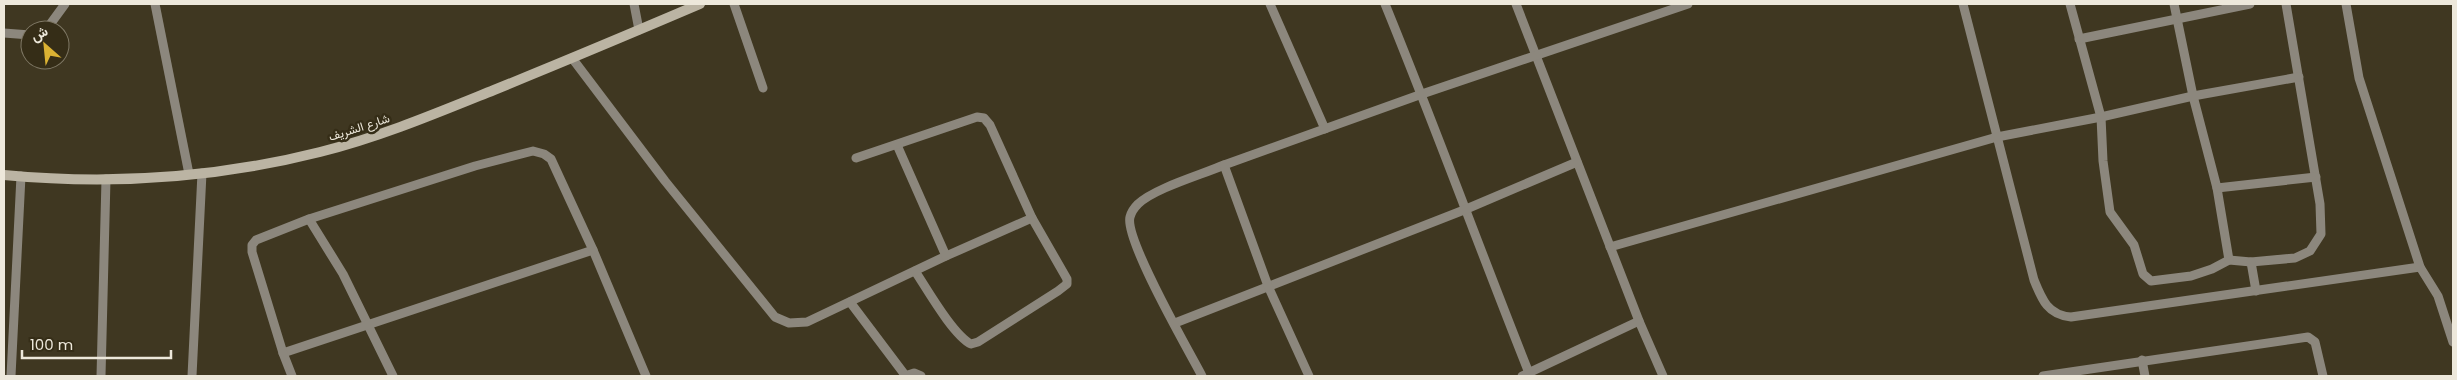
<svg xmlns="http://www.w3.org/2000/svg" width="2457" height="380" font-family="Poppins,Vazirmatn,sans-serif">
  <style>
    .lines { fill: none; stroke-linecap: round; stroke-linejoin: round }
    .street { stroke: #8c877d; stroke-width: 9 }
    .secondary { stroke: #bbb4a3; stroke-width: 10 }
    .labels { text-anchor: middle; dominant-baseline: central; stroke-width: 5; stroke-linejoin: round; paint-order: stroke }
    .street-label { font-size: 12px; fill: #ede8db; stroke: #352d17 }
  </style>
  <rect width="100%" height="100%" fill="#3f3721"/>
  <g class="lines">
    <g class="street">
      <polyline points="155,4 189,174"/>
      <polyline points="634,4 639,30"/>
      <polyline points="734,4 763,88"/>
      <polyline points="1270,4 1325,129"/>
      <path d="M1385,4C1435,126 1480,250 1529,373"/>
      <polyline points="1516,4 1639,321 1663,376"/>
      <path d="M1963,4L2034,280C2042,300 2048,315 2071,317L2420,267"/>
      <polyline points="2070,4 2101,117 2103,161 2110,212 2134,245 2143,274 2151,281 2191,276 2212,269 2229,260 2251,262 2295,258 2310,251 2321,234 2320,204 2286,4"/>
      <polyline points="2174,4 2193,96 2217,188 2229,260"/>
      <polyline points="2346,4 2359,78 2420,267 2438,296 2453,342"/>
      <polyline points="46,30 65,4"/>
      <polyline points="4,33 30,35"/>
      <polyline points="2079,39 2250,4"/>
      <polyline points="572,58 665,181 775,317 789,323 807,322 946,256 1032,218"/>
      <polyline points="897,145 946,256"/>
      <path d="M856,158L977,117L984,118L990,125L1032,218L1067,279V284L1058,291L978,342L971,344C953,335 927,289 915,271"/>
      <polyline points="2217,188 2316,177"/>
      <polyline points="309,219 343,274 393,376"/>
      <polyline points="1610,247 1997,137 2101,117 2193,96 2299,77"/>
      <polyline points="2251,262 2256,291"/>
      <polyline points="850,302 905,375"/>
      <polyline points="1175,323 1464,210 1577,162"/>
      <polyline points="283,353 593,250"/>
      <polyline points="2142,360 2145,376"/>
      <polyline points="11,376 21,176"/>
      <polyline points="101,376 106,179"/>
      <polyline points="192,376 202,173"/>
      <polyline points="292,376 283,353 252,252 252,245 256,240 309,219 475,166 533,151 544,154 551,159 593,250 646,376"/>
      <polyline points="905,376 914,373 921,376"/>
      <path d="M1202,376C1189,351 1124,239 1130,217C1131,213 1135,207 1138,204C1155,188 1201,175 1224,165"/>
      <polyline points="1309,376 1268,286 1224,165 1422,94 1688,4"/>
      <polyline points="1522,376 1639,321"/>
      <polyline points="2043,376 2308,337 2315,342 2323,376"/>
    </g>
    <path class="secondary" d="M4,175C109,185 217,178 320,152C380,137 437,113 494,90C563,62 632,33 700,4"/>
  </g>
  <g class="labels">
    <g class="street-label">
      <text transform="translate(359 127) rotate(-18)">شارع الشريف</text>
    </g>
  </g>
  <rect width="2457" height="380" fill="none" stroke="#ede8db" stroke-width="10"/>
  <g transform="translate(45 45) rotate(333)"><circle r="24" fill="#352d17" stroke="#7f7865"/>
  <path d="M0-4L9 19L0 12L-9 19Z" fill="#dbb233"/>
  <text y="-8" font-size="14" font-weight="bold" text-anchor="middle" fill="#ede8db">ش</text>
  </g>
  <path d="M22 350v8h149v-8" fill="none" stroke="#ede8db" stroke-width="2.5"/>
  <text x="30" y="350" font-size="15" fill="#ede8db" stroke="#352d17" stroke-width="4" paint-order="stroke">100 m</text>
</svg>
